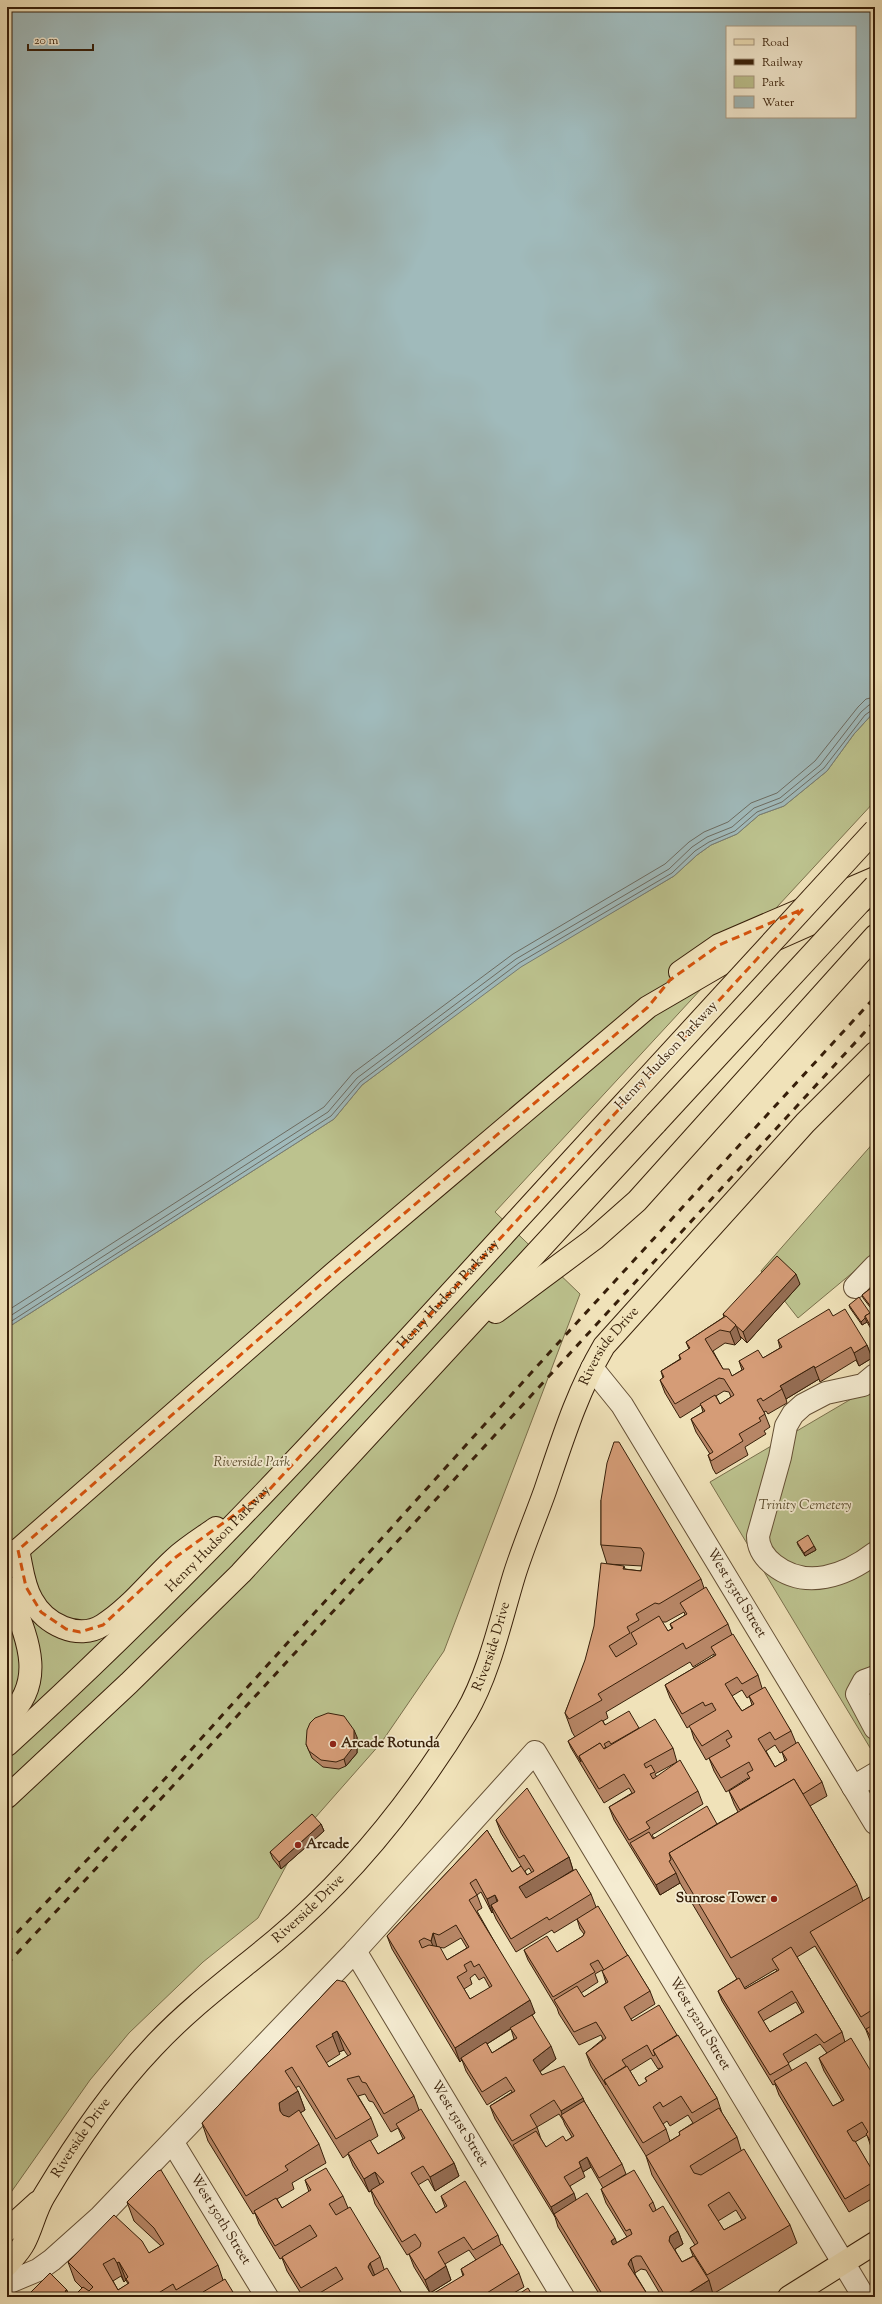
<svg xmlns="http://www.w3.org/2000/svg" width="882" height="2304" font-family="'Sorts Mill Goudy',serif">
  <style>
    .green { fill: #bcc28e; stroke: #7a704c }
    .water { fill: #a0babb; stroke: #767c74; fill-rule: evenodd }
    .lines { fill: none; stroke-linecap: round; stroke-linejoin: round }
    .shore { stroke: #6c6c62; stroke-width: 1 }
    .minor-casing { stroke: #655035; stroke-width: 24 }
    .major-casing { stroke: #371f09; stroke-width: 24 }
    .highway-casing { stroke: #371f09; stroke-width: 24 }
    .minor { stroke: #f5ecd2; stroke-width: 22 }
    .major { stroke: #f0e2b9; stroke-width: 22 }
    .highway { stroke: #f0e2b9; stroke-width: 22 }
    .rail { stroke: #371f09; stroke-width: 3; stroke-dasharray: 7 7; stroke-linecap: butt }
    .highway-bridge-casing { stroke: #371f09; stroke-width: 24; stroke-linecap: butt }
    .highway-bridge { stroke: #f0e2b9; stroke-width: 22 }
    .wall { fill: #b78666; stroke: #371f09; fill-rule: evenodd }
    .shaded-wall { fill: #956d53; stroke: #371f09 }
    .building { fill: #d59c77; stroke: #371f09; fill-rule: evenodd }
    .marked { fill: none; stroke: #d6530c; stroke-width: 3; stroke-dasharray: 8 5; stroke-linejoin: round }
    .poi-dot { fill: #8f2418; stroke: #f5ecd2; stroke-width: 1.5 }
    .labels { text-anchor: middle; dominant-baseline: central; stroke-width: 3.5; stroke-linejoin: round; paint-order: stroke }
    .street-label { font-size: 14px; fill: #371f09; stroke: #f5ecd2 }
    .park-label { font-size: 14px; font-style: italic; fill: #5f5031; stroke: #f5ecd2 }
    .poi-label { font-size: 14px; font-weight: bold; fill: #371f09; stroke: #f5ecd2; text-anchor: start }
  </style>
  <rect width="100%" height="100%" fill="#f0e2b9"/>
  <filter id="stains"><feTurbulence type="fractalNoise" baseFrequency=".005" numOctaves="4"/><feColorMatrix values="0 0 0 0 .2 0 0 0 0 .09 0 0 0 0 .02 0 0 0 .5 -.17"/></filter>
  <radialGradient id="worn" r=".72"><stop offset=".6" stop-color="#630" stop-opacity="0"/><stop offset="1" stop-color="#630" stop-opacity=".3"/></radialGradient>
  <g class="green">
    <polygon points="875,711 875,801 495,1212 580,1294 444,1651 381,1743 307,1827 258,1918 203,1962 129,2033 90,2080 7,2198 7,1328 334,1119 362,1085 521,966 674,876 697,855 711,845 737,834 759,815 784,806 827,771 854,734"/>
    <polygon points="875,1141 875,1254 798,1318 761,1271"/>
    <polygon points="875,1385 875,1756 710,1482"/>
  </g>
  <path class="water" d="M7,7H875V711L854,734L827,771L784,806L759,815L737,834L711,845L697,855L674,876L521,967L362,1085L334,1119L7,1328ZM727,27H855V117H727Z"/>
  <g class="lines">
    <g class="shore">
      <polyline points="7,1311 324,1107 353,1073 513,954 665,864 689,842 704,832 728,822 751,803 777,793 815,761 858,707 866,699 875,697"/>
      <polyline points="7,1318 328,1112 357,1078 516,959 669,869 692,847 707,837 732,827 754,808 780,798 820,765 861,712 869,705 875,703"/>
      <polyline points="7,1324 331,1116 360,1082 519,963 672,873 695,851 709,842 735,831 757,812 782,802 824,768 865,715 875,708"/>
    </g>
    <defs>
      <g id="minor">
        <polyline points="855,1287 875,1266"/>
        <path id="s1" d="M592,1368L622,1405L875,1823"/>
        <path d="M875,1375L863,1385L826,1393L803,1405L793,1414L786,1426L780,1457L758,1536C758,1548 765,1558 774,1565C806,1590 845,1576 875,1553"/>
        <polyline points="7,1563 18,1550"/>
        <polyline points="875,1677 864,1681 857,1694 875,1728"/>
        <polyline points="853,1787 875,1774"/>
        <path id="s2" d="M355,1951L563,2297"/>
        <path id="s3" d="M173,2143L267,2297"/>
        <path id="s4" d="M7,2283L38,2270L52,2260L99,2218L355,1951L535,1752L864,2297"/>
      </g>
      <g id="major">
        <polyline points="680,972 719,945 875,878"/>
        <polyline points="18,1550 334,1273 648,1007 727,961 862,901"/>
        <polyline points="7,2230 38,2202"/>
        <path id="s5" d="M7,2265C13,2258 20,2251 24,2243C32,2228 35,2211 44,2196C75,2144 111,2091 153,2047C190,2007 234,1975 276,1940C351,1877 415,1797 466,1713C489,1674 501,1619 514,1576C523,1547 535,1519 545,1491C562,1441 577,1392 604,1346L805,1123L875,1053"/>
        <polyline points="789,2297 875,2243"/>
      </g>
      <g id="highway">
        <polyline points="496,1312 594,1239 637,1201 875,936"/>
        <path d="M18,1550C22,1567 23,1585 32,1600C45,1624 78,1641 103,1625C130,1608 151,1580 174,1559C187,1547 202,1538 216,1528"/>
        <path d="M7,1587C24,1632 50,1679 7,1718"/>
        <path id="s6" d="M7,1745C229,1544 426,1318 629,1098"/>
        <polyline points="7,1797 129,1683 241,1573 656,1123"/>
      </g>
    </defs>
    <use href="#minor" class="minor-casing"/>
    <use href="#major" class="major-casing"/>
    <use href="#highway" class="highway-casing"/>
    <use href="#minor" class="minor"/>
    <use href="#major" class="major"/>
    <use href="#highway" class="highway"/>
    <g class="rail">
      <polyline points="7,1943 162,1782 550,1352 875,997"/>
      <polyline points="7,1964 171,1788 875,1021"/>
    </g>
    <defs>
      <g id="highway-bridge">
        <polyline points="629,1098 875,830"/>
        <polyline points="656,1123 875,886"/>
      </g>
    </defs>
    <use href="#highway-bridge" class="highway-bridge-casing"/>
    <use href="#highway-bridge" class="highway-bridge"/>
  </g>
  <g class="wall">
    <path d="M800,1284L747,1343L740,1336L741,1339L735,1345L725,1343L713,1351L723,1369L732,1376L742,1370L739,1361L763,1358L780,1348L778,1340L833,1316L867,1345L872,1358L859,1366L856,1360L820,1382L819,1379L786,1399L787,1403L768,1414L766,1411L764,1412L770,1427L764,1431L766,1434L745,1447L748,1455L716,1474L713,1469L708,1455L710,1454L696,1432L691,1419L703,1412L701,1405L680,1418L665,1393L660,1380L663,1378L661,1371L680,1359L679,1355L689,1349L686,1342L724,1317L723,1314ZM724,1391L729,1392L731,1397L720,1404L716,1396Z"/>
    <polygon points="875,1285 875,1336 867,1322 862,1325 850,1308 849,1305 870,1313 873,1311 863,1298 862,1295"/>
    <path d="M601,1500L701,1579L704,1588L728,1624L732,1635L758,1675L762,1688L791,1731L796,1743L822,1782L827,1796L810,1806L857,1885L863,1901L875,1894V2049L871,2043L866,2030L815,1946L797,1957L842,2032L845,2042L875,2078V2153L871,2147L867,2135L855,2142L875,2175V2197L849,2212L779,2095L775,2084L773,2085L722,2001L718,1991L737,1979L680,1883L660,1895L614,1820L609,1807L632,1793L629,1788L604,1803L571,1748L568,1741L575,1737L572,1732L565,1713L624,1566L625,1569L641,1571L642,1566L607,1564L601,1545ZM684,1612L685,1615L670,1624L672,1629L668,1631L662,1622H666ZM714,1654V1656L665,1685L670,1698L687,1728L690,1726L694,1739L706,1760L709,1758L714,1771L726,1792L748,1778L749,1779L729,1791L734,1804L738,1812L717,1824L654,1838L652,1835L703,1804L698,1791L656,1776L655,1774L677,1762L673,1748L639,1728L605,1725L603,1721L608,1718L606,1712L690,1662L693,1667ZM742,1690L747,1698L752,1695L749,1696L752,1705L742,1711L732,1696ZM775,1745L780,1753L782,1752L785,1761L775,1767L766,1751ZM776,1969L777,1971L745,1989L744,1988ZM796,2002L802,2013L770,2032L763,2021ZM820,2044L827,2053L819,2058L824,2071L842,2101L833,2106L792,2071L788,2063Z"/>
    <polygon points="797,1542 814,1546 816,1550 805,1556 798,1545"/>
    <polygon points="357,1737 357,1753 346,1766 339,1769 323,1767 312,1758 306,1744"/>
    <path d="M496,1820L569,1857L573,1870L591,1894L596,1907L628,1956L650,1991L655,2004L631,2019L632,2021L677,2035L717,2098L722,2113L737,2137L741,2150L790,2225L797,2243L708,2297H662L646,2270L641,2269L635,2273V2274L649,2297H601L558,2227L555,2217L495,2119L490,2106L512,2092L511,2090L487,2105L466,2071L462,2060L460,2062L392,1949L387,1936L487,1830L512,1872L521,1866L501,1833ZM529,1868L532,1873L527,1875L525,1871ZM481,1892L492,1913L493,1912L496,1919L516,1952L552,1930L554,1933L577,1919L580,1929L584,1934L583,1936L557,1952L524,1950L528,1960L557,2008L559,2014L579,2045L601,2035L603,2039L586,2053L591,2066L646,2156L652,2175L695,2245L690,2248L693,2256L682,2262L675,2250V2249L683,2244L678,2231L656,2210L653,2202L601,2189L606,2203L627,2237L616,2243L576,2200L570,2186L585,2177L583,2172L591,2167L603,2188L626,2174L622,2164L584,2101L583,2098L542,2075L540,2072L556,2059L532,2015L535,2013L477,1911L482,1908L477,1895ZM461,1938L467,1948L447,1960L437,1947L444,1948ZM602,1970L606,1983L584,1997L581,1993L598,1982L595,1974ZM475,1974L479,1980L484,1977L490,1988L470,1999L464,1989L472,1984L470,1978ZM511,2029L514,2039L492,2053L487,2044ZM651,2058L658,2069L660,2068V2069L645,2078L647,2082L639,2086L630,2071ZM559,2114L563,2120L565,2125L572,2137L566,2141L546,2147L541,2139L537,2127ZM688,2115L693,2123L679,2132L680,2135L670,2141L666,2129L663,2124L667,2121L670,2126ZM736,2210L742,2220L724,2230L718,2221Z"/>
    <polygon points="321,1824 324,1831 281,1869 273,1859 270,1852"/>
    <path d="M337,1980L414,2096L419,2110L454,2163L459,2176L435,2191L428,2179L418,2185L436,2213L445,2207L441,2196L498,2235L501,2245L519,2273L524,2287L507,2297H429L463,2276L461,2269L476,2260L469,2250L445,2264L451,2280L430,2293L414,2267L409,2254L407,2255L375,2204L371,2191L369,2192L353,2166L348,2154L343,2158L299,2086L295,2088L298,2091L305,2110L300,2113L319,2144L326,2163L292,2183L294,2189L277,2199L282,2208L309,2192L305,2180L343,2196L348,2208L380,2257L384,2269L401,2292L403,2297H303L287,2271L282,2258L280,2259L259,2224L255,2213L253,2214L208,2141L202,2123ZM344,2050L348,2056L329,2067L326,2063L340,2054L339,2052ZM365,2094L369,2101L373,2102L391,2132L398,2128L403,2139L378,2154L370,2141L378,2136L371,2118L358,2096Z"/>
    <path d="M127,2202L218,2265L223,2280L236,2297H205L204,2295L202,2297H73L82,2288L75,2281L68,2262L149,2253L161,2246L134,2221ZM121,2276L124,2282L126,2280L128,2284L118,2290L113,2281Z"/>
  </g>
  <g class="shaded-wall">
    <polygon points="796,1274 800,1284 747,1343 743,1332"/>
    <polygon points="875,1306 875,1311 873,1312 872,1308"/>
    <polygon points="865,1318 867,1322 862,1325 861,1322"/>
    <polygon points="736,1325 741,1339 735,1345 730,1332"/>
    <polygon points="867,1345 872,1358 859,1366 854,1353"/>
    <polygon points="814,1366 819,1379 786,1399 782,1389 780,1386"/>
    <polygon points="814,1546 816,1550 805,1556 804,1553"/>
    <polygon points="354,1730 357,1737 357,1753 346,1766 344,1759"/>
    <polygon points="321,1824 324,1831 281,1869 279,1862"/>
    <polygon points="569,1857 573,1870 524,1901 519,1887"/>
    <polygon points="676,1873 680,1883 660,1895 656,1885"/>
    <polygon points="495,1895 499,1908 491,1905 493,1912 492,1913 487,1899"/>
    <polygon points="433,1933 437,1947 436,1954 431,1941"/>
    <polygon points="530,2000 535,2013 462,2060 461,2058 462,2060 460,2062 455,2048"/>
    <polygon points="337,2031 344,2050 339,2052 332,2034"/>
    <polygon points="551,2046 556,2059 538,2073 533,2060"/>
    <polygon points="298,2091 305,2110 286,2122 280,2111 279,2103"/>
    <polygon points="583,2098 588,2112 564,2120 561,2111"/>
    <polygon points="587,2157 591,2167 583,2172 579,2162"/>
    <polygon points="454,2163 459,2176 435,2191 430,2177"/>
    <polygon points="375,2172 380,2185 369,2192 364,2179"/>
    <polygon points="574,2193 577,2203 554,2214 555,2217 551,2207"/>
    <polygon points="678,2231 683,2244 675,2249 674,2254 669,2241 670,2236"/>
    <polygon points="615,2238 620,2252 616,2254 611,2241"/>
    <polygon points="631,2259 635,2273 633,2277 628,2264"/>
    <polygon points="119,2262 126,2280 124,2282 117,2263"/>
    <polygon points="370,2263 375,2276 373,2280 368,2267"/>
    <polygon points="446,2266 451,2280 430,2293 425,2280"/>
    <polygon points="709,2280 713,2294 708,2297 682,2297"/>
    <polygon points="67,2290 69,2297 65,2291"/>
  </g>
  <g class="building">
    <polygon points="777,1256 796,1274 743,1332 723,1314"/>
    <polygon points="875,1285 875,1306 872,1308 862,1295"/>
    <polygon points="859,1297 870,1313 865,1316 865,1318 861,1322 849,1305"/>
    <polygon points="829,1309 833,1316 845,1309 867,1345 854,1353 851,1347 815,1368 814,1366 780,1386 782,1389 763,1401 761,1398 757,1400 765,1414 759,1418 761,1421 739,1434 743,1441 711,1461 708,1455 713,1452 691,1419 705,1411 700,1404 715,1395 720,1404 734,1395 724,1379 719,1378 675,1404 660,1380 664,1377 661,1371 681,1359 679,1355 690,1348 686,1342 726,1316 736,1325 730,1332 720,1330 705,1339 723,1369 729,1369 732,1376 744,1369 739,1361 758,1350 763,1358 782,1347 778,1340"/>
    <polygon points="875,1310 875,1334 865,1316"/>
    <polygon points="614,1442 619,1442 701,1579 659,1604 655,1603 636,1614 639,1620 627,1627 630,1633 609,1646 616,1657 637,1644 631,1633 659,1616 668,1631 673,1628 670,1624 687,1614 680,1603 706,1587 728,1624 686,1649 683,1643 598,1694 602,1700 569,1719 565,1713 585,1660 594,1626 601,1563 624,1566 623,1569 641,1571 644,1553 641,1548 601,1545 601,1500 607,1463"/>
    <polygon points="808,1535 814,1546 804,1553 797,1542"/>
    <polygon points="733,1634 758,1675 742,1684 737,1677 725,1684 737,1704 742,1711 754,1704 749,1696 765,1687 791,1731 775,1740 770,1732 758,1739 775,1767 787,1760 782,1752 798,1742 822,1782 803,1794 794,1779 740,1810 729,1791 750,1778 747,1773 753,1770 749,1762 721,1778 709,1758 730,1746 726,1740 732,1737 728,1730 702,1746 689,1726 716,1710 714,1707 712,1703 705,1706 703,1702 682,1714 665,1685 716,1655 711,1647"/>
    <polygon points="629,1711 639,1728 611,1744 609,1741 604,1744 606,1747 603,1749 600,1743 579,1756 581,1762 568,1741 602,1720 605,1725"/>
    <polygon points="328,1713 344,1716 354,1730 354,1746 344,1759 336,1762 321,1760 309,1751 306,1744 307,1730 310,1723 315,1718"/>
    <polygon points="655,1719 673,1748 644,1764 646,1768 651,1765 655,1772 650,1774 653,1779 680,1760 698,1791 646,1822 650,1828 629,1840 609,1807 635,1792 624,1774 599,1789 579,1756 600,1743 604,1749"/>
    <polygon points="794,1779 857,1885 731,1958 669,1853"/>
    <path d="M527,1788L569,1857L519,1887L526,1898L576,1869L591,1894L549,1920L547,1917L511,1939L491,1905L498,1901L495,1895L487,1899L476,1879L470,1883L477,1895L469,1900L530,2000L455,2048L387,1936L487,1830L512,1872L521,1866L527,1875L534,1871L524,1855L519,1858L496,1820ZM456,1925L469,1947L447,1960L440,1947L429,1945L422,1948L419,1941L424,1938L431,1941L433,1933L439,1935ZM471,1961L474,1967L479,1964L492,1986L470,1999L457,1977L467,1971L464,1965Z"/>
    <polygon points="707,1806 717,1824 669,1853 671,1860 669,1861 676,1873 656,1885 630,1843 649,1832 653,1839"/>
    <polygon points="312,1814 321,1824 279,1862 270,1852"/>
    <polygon points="875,1894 875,2008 861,2017 810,1932"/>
    <polygon points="598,1906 628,1956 604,1970 598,1960 590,1964 595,1972 553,1997 524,1950 547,1936 557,1952 583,1936 585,1932 577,1919"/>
    <path d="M791,1947L842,2032L824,2043L816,2034L783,2054L789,2064L770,2075L718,1991L739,1978L745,1989L779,1970L772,1959ZM792,1991L804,2012L770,2032L758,2012Z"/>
    <polygon points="628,1955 650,1991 624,2007 632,2021 659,2005 677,2035 653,2050 655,2055 653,2056 647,2045 622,2060 626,2066 604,2080 606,2085 586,2053 606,2038 596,2022 574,2032 554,2000 577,1986 584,1997 608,1982 602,1971"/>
    <path d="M337,1980L345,1982L414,2096L384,2114L366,2083L362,2082L359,2076L347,2079L371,2118L336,2139L292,2067L285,2071L298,2091L279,2103L280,2111L283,2115L289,2117L299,2110L319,2144L285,2166L288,2170L246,2196L202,2123ZM337,2031L351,2054L329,2067L316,2046L333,2036L332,2034Z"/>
    <polygon points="532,2015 551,2046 533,2060 542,2075 564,2066 583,2098 561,2111 554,2100 530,2115 537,2127 512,2141 490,2106 515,2091 506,2077 482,2092 461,2058 486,2042 492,2053 517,2038 510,2028"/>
    <polygon points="875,2024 875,2044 866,2029"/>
    <polygon points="678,2035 717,2098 692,2113 681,2096 663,2107 660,2102 653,2107 666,2129 643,2143 604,2080 627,2066 639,2086 647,2081 645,2078 663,2067 653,2050"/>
    <polygon points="851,2038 875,2078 875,2148 866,2134 868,2132 862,2122 847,2131 853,2141 855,2141 875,2175 875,2181 845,2199 774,2081 806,2062 833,2106 844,2100 819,2058"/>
    <polygon points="584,2101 622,2164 599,2178 587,2157 579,2162 581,2167 564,2177 574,2193 551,2207 513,2145 536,2131 546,2147 563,2136 566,2141 574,2136 561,2115"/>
    <path d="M719,2108L737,2137L690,2166L694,2173L701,2175L744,2149L790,2225L707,2275L690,2248L698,2243L646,2156L680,2135L679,2132ZM729,2192L746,2218L724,2230L708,2205Z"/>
    <polygon points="421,2109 454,2163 430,2177 423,2166 411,2173 436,2213 447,2206 441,2196 465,2181 498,2235 473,2250 464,2237 438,2252 446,2266 425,2280 409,2254 420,2247 421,2243 415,2234 402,2242 371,2190 384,2182 375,2172 364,2179 348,2153 370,2140 378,2154 405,2138 396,2124"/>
    <polygon points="326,2168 343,2196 329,2204 336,2215 350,2207 380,2257 370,2263 368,2267 373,2276 387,2268 401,2292 392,2297 382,2297 379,2292 368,2297 313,2297 343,2279 336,2267 301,2288 282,2257 317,2236 310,2225 275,2246 254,2211 276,2198 282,2208 311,2190 305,2180"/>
    <path d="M161,2170L218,2265L176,2290L173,2284L152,2297H73L83,2287L89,2291L93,2287L68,2262L114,2215L142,2241L149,2253L164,2244L154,2228L127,2202L158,2171ZM114,2258L117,2263L119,2262L128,2277L126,2279L129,2283L118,2290L103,2264Z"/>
    <polygon points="634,2170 653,2202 649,2205 653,2212 663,2206 678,2231 670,2236 669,2241 682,2262 694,2256 709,2280 682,2297 666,2297 641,2256 636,2256 631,2259 628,2264 649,2297 604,2297 554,2214 587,2193 615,2238 611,2241 613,2245 632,2234 630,2229 626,2231 601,2189"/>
    <polygon points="502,2244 519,2273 482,2296 483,2297 430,2297 429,2296 464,2275 461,2269"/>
    <polygon points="50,2273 67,2290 65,2291 70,2297 26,2297"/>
    <polygon points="225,2279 236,2297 206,2297 203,2292"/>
    <polygon points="528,2288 533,2297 514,2297"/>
  </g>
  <path class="marked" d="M803,909L269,1490L176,1557L103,1625L80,1632L66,1629L41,1612L26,1587L18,1550L334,1273L648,1007L670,980L719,945Z"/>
  <g class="poi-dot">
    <circle cx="333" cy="1744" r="4"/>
    <circle cx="298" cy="1845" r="4"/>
    <circle cx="774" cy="1899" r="4"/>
  </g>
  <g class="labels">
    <g class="street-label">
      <text transform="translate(667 1056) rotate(-47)">Henry Hudson Parkway</text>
      <text stroke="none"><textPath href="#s6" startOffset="631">Henry Hudson Parkway</textPath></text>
      <text stroke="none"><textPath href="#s5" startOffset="1120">Riverside Drive</textPath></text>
      <text stroke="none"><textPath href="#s6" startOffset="295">Henry Hudson Parkway</textPath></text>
      <text stroke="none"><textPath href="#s1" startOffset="268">West 153rd Street</textPath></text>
      <text stroke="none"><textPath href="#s5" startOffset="796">Riverside Drive</textPath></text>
      <text stroke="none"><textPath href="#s5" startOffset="472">Riverside Drive</textPath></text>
      <text stroke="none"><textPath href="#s4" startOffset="1070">West 152nd Street</textPath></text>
      <text stroke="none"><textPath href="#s2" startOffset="202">West 151st Street</textPath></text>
      <text stroke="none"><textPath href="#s5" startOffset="148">Riverside Drive</textPath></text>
      <text stroke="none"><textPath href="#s3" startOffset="90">West 150th Street</textPath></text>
    </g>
    <g class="park-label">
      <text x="252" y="1463">Riverside Park</text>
      <text x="805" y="1506">Trinity Cemetery</text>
    </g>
    <g class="poi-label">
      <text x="341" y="1744">Arcade Rotunda</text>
      <text x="306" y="1845">Arcade</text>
      <text x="766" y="1899" text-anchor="end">Sunrose Tower</text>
    </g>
  </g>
  <rect width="882" height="2304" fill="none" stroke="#f0e2b9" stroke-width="24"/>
  <rect x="8" y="8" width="866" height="2288" fill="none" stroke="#371f09" stroke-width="2"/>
  <rect x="12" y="12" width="858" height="2280" fill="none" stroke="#371f09"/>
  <rect x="726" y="26" width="130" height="92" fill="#f5ecd2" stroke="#a99a82"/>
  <rect x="734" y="39" width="20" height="6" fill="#f0e2b9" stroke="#a99a82"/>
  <text x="762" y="46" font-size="12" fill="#371f09">Road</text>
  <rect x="734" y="59" width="20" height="6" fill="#371f09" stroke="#a99a82"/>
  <text x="762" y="66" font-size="12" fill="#371f09">Railway</text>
  <rect x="734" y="76" width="20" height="12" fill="#bcc28e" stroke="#a99a82"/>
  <text x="762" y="86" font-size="12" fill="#371f09">Park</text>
  <rect x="734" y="96" width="20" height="12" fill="#a0babb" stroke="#a99a82"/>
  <text x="762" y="106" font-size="12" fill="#371f09">Water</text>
  <path d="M28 44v6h65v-6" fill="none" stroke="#371f09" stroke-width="2"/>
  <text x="34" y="44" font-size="12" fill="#371f09" stroke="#f5ecd2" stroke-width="3" paint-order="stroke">20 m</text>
  <rect width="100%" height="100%" filter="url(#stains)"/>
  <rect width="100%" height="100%" fill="url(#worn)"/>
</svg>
